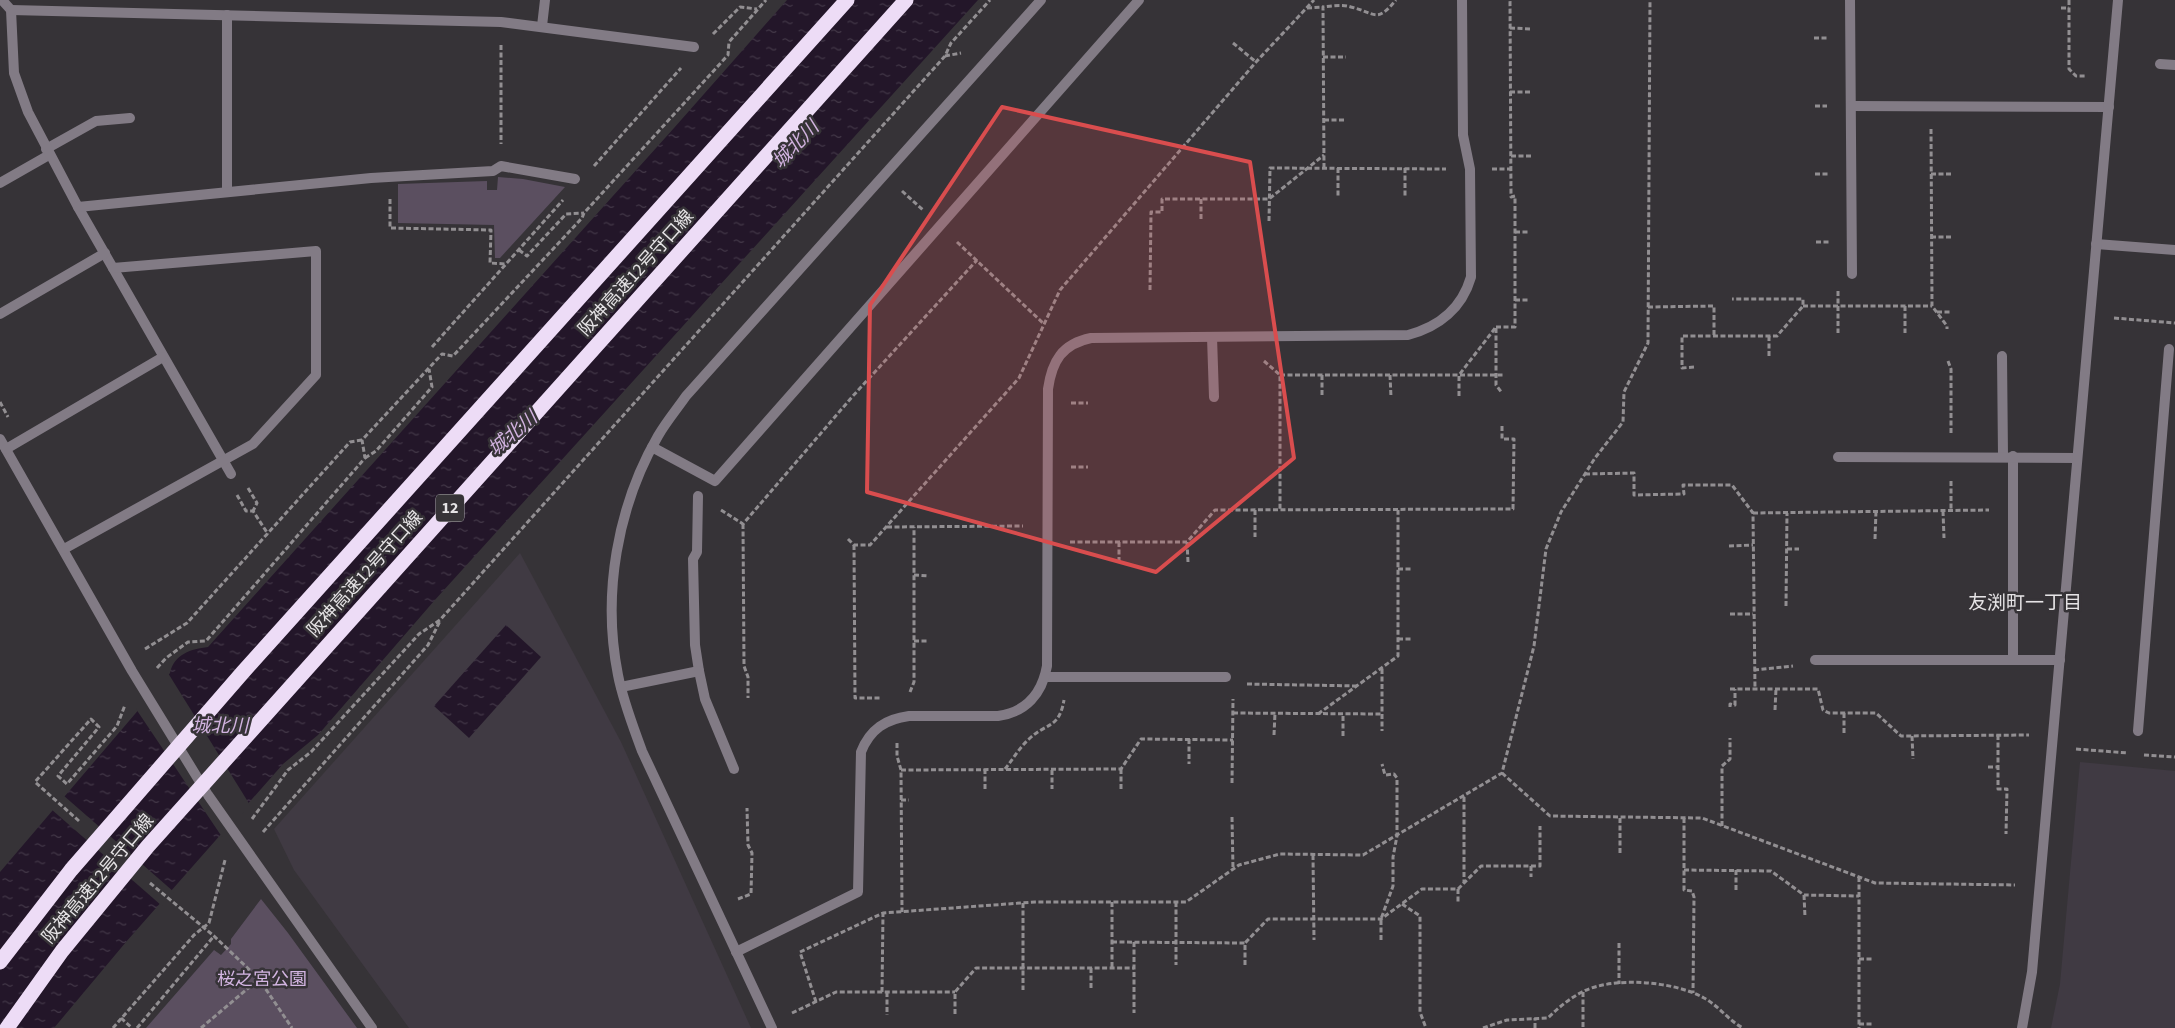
<svg xmlns="http://www.w3.org/2000/svg" width="2175" height="1028" font-family="'Source Sans 3','Noto Sans JP',sans-serif">
  <style>
    .built { fill: #403a43 }
    .park { fill: #5b4f60 }
    .water { fill: url(#water-ripples) }
    .pier { fill: #363337 }
    .lines { fill: none; stroke-linecap: round; stroke-linejoin: round }
    .path { stroke: #928f92; stroke-width: 3; stroke-dasharray: 5 2.5; stroke-linecap: butt }
    .service { stroke: #827b85; stroke-width: 10 }
    .minor { stroke: #827b85; stroke-width: 10 }
    .tertiary { stroke: #827b85; stroke-width: 10 }
    .motorway { stroke: #eddcf6; stroke-width: 15 }
    .marked { fill: #d94d4e; fill-opacity: 0.2; stroke: #d94d4e; stroke-width: 4; stroke-linejoin: round }
    .labels { text-anchor: middle; dominant-baseline: central; stroke-width: 5; stroke-linejoin: round; paint-order: stroke }
    .shield { fill: #363337; stroke: #b0aeb1; stroke-width: 1 }
    .shield-label { font-size: 16px; font-weight: bold; fill: #e5e3e5 }
    .street-label { font-size: 18px; fill: #e5e3e5; stroke: #363337 }
    .park-label { font-size: 18px; fill: #d3b5e2; stroke: #363337 }
    .water-label { font-size: 19px; font-style: italic; fill: #d1b2df; stroke: #363337 }
    .neighbourhood-label { font-size: 19px; fill: #e5e3e5; stroke: #363337 }
  </style>
  <defs>
    <pattern id="water-ripples" width="26" height="14" patternUnits="userSpaceOnUse" patternTransform="scale(1.25)"><rect width="26" height="14" fill="#231629"/><path d="M2 4q2-2 4 0t4 0M15 11q2-2 4 0t4 0" fill="none" stroke="#433848"/></pattern>
  </defs>
  <rect width="100%" height="100%" fill="#363337"/>
  <g class="built">
    <polygon points="520,553 621,742 751,1028 409,1028 294,870 274,829"/>
    <polygon points="2080,762 2175,771 2175,1028 2051,1028 2060,984"/>
  </g>
  <g class="park">
    <polygon points="498,177 523,179 565,187 500,258 495,258 494,225 398,223 398,184 487,181 487,190 497,190"/>
    <polygon points="261,899 288,933 357,1028 146,1028 214,950 221,955 231,944 231,939"/>
  </g>
  <g class="water">
    <path d="M787,0H978L434,601L318,735L283,764L126,942L54,1028H0V872L170,673C174,654 191,649 208,647L674,128Z"/>
    <polygon points="506,625 541,657 469,738 434,706"/>
  </g>
  <g class="pier">
    <polygon points="168,673 250,805 222,837 136,709"/>
    <polygon points="63,795 174,892 162,906 51,809"/>
  </g>
  <g class="lines">
    <g class="path">
      <polyline points="2069,0 2069,69 2076,76 2087,76"/>
      <polyline points="1307,8 1323,7"/>
      <polyline points="2061,8 2069,8"/>
      <polyline points="1510,28 1532,29"/>
      <polyline points="713,34 740,7 757,9"/>
      <polyline points="1814,38 1828,38"/>
      <polyline points="1233,43 1256,62"/>
      <polyline points="501,45 501,144"/>
      <polyline points="945,56 961,53"/>
      <polyline points="1323,57 1346,57"/>
      <polyline points="1510,92 1532,92"/>
      <polyline points="1815,106 1827,106"/>
      <polyline points="1324,120 1346,120"/>
      <polyline points="1931,129 1932,306 1947,326 1947,329"/>
      <polyline points="1511,156 1532,156"/>
      <polyline points="594,166 681,68"/>
      <path d="M1324,168L1323,7C1332,6 1343,4 1351,7C1376,13 1376,24 1396,0"/>
      <polyline points="1338,168 1338,196"/>
      <polyline points="1405,168 1405,196"/>
      <polyline points="1492,169 1511,169"/>
      <polyline points="1815,174 1829,174"/>
      <polyline points="1931,174 1952,174"/>
      <polyline points="902,191 923,210"/>
      <polyline points="390,199 390,228 491,230 490,263 506,264"/>
      <polyline points="1201,199 1201,221"/>
      <polyline points="1269,221 1270,168 1446,169"/>
      <polyline points="1515,232 1528,232"/>
      <polyline points="1931,237 1952,237"/>
      <polyline points="957,242 1044,324"/>
      <polyline points="1816,242 1830,242"/>
      <polyline points="519,250 527,256 566,214 584,213"/>
      <polyline points="1150,290 1151,212 1162,212 1162,199 1269,199 1324,155"/>
      <polyline points="1838,291 1838,333"/>
      <polyline points="1515,300 1528,300"/>
      <polyline points="1803,306 1932,306"/>
      <polyline points="1905,306 1905,333"/>
      <polyline points="1648,307 1714,306 1714,336"/>
      <polyline points="1937,312 1951,312"/>
      <polyline points="2114,318 2175,323"/>
      <polyline points="1496,327 1515,327 1515,196 1511,197 1510,0"/>
      <polyline points="1496,328 1496,385 1502,393"/>
      <polyline points="1769,336 1769,358"/>
      <polyline points="432,347 563,200"/>
      <polyline points="1264,361 1280,375 1280,510"/>
      <polyline points="1948,361 1951,369 1951,435"/>
      <polyline points="1694,367 1682,368 1682,336 1777,336 1803,306 1803,299 1732,299"/>
      <polyline points="1280,375 1504,375"/>
      <polyline points="1322,375 1322,397"/>
      <polyline points="1390,375 1391,397"/>
      <polyline points="1459,396 1459,375 1496,327"/>
      <polyline points="0,402 8,417"/>
      <polyline points="1071,403 1088,403"/>
      <polyline points="365,458 376,451 432,387 429,369"/>
      <polyline points="1071,467 1088,467"/>
      <polyline points="1585,474 1634,473 1634,495 1684,494 1683,485 1732,485 1753,513 1755,689"/>
      <polyline points="1951,481 1951,510"/>
      <polyline points="248,488 257,503 253,511"/>
      <polyline points="237,495 246,511 253,511 268,534"/>
      <polyline points="721,510 743,524 852,397 977,260"/>
      <polyline points="1255,510 1255,537"/>
      <polyline points="1943,511 1944,538"/>
      <polyline points="1753,513 1989,510"/>
      <polyline points="743,524 744,666 748,677 748,698"/>
      <polyline points="887,527 1023,526"/>
      <polyline points="848,539 854,545 870,545 1019,378 1060,290 1256,62 1314,0"/>
      <polyline points="1875,539 1876,511"/>
      <polyline points="1070,542 1187,542 1215,510 1513,509 1514,439 1502,439 1502,425"/>
      <polyline points="1119,542 1119,563"/>
      <polyline points="1187,542 1188,562"/>
      <polyline points="854,545 855,698 882,698"/>
      <polyline points="1729,546 1753,545"/>
      <polyline points="1787,549 1799,549"/>
      <polyline points="1398,569 1412,569"/>
      <polyline points="914,575 929,576"/>
      <polyline points="1786,606 1787,513"/>
      <polyline points="1730,614 1753,614"/>
      <polyline points="1398,639 1412,639"/>
      <polyline points="914,641 928,641"/>
      <polyline points="145,649 187,623 350,442 362,440"/>
      <polyline points="157,668 166,658 188,642 206,641 365,458 362,440 442,354 453,356 582,218 584,213 728,55 729,42 766,0"/>
      <polyline points="1382,669 1382,731"/>
      <polyline points="1754,670 1793,666"/>
      <polyline points="1247,684 1358,686"/>
      <polyline points="1730,689 1818,689 1823,710 1829,713 1876,713 1901,736 2029,735"/>
      <polyline points="910,692 914,682 914,527"/>
      <polyline points="1730,707 1730,704 1735,705 1735,689"/>
      <polyline points="1775,710 1776,689"/>
      <polyline points="1233,713 1382,714"/>
      <polyline points="1844,713 1844,735"/>
      <polyline points="1318,714 1398,656 1398,510"/>
      <polyline points="1274,735 1275,713"/>
      <polyline points="1998,735 1998,789 2007,789 2006,834"/>
      <polyline points="1343,736 1343,714"/>
      <polyline points="1912,736 1913,759"/>
      <polyline points="1189,739 1189,764"/>
      <polyline points="897,743 897,756 901,770 902,912"/>
      <polyline points="2076,749 2128,753"/>
      <polyline points="2144,755 2175,757"/>
      <polyline points="1988,767 1997,767"/>
      <polyline points="985,769 985,790"/>
      <path d="M1005,769C1013,759 1020,747 1029,739C1047,722 1059,729 1064,700"/>
      <polyline points="1121,769 1121,789"/>
      <polyline points="901,770 1121,769 1141,739 1233,740"/>
      <polyline points="1052,770 1052,789"/>
      <polyline points="1502,773 1550,816 1702,818 1875,883 2015,885"/>
      <polyline points="1232,783 1233,699"/>
      <polyline points="1464,797 1464,883"/>
      <polyline points="901,800 909,800"/>
      <polyline points="1232,817 1233,869"/>
      <polyline points="1684,818 1684,890 1692,891 1694,897 1693,993"/>
      <polyline points="252,819 288,770 311,752 419,634 440,620 945,56 951,43 990,0"/>
      <polyline points="79,821 35,782 91,719 99,727 58,776 67,784 117,726 125,705"/>
      <polyline points="1722,826 1722,766 1730,759 1730,738"/>
      <polyline points="263,832 428,645 440,621"/>
      <polyline points="1620,853 1620,817"/>
      <polyline points="1313,855 1314,940"/>
      <polyline points="1531,866 1531,877"/>
      <polyline points="1684,870 1771,871 1804,895 1859,896"/>
      <polyline points="1736,870 1736,892"/>
      <polyline points="1859,877 1859,1028"/>
      <polyline points="150,883 214,936 259,979 292,1028"/>
      <polyline points="1458,889 1458,902"/>
      <polyline points="1804,895 1805,917"/>
      <polyline points="738,899 751,894 752,853 748,845 747,808"/>
      <polyline points="1112,902 1112,968"/>
      <polyline points="1176,902 1176,965"/>
      <polyline points="1023,903 1023,990"/>
      <polyline points="1402,904 1420,916 1420,1012 1426,1028"/>
      <polyline points="1381,940 1381,919 1393,886 1393,857 1397,836 1397,778 1394,774 1385,775 1382,764"/>
      <polyline points="1112,942 1245,943"/>
      <polyline points="1134,942 1134,1013"/>
      <polyline points="1619,943 1619,984"/>
      <polyline points="1859,959 1873,959"/>
      <polyline points="1245,965 1245,943 1268,919 1381,919 1422,889 1458,889 1481,866 1540,866 1540,826"/>
      <polyline points="1091,968 1091,988"/>
      <polyline points="882,992 883,913"/>
      <polyline points="887,992 887,1015"/>
      <polyline points="1583,992 1583,1028"/>
      <polyline points="816,1002 800,952 883,913 1035,902 1186,902 1239,865 1280,854 1363,855 1502,773 1534,646 1546,549 1561,512 1595,458 1623,422 1624,392 1648,343 1650,0"/>
      <polyline points="792,1013 836,992 955,992"/>
      <polyline points="955,1014 955,992 976,968 1134,968"/>
      <polyline points="121,1018 132,1028"/>
      <polyline points="1859,1024 1874,1024"/>
      <polyline points="113,1028 194,935 209,923 225,860"/>
      <polyline points="137,1028 214,936"/>
      <polyline points="201,1028 259,979"/>
      <path d="M1483,1028L1507,1020L1548,1018C1559,1007 1569,999 1582,992C1613,976 1674,981 1704,998C1719,1006 1729,1021 1743,1028"/>
      <polyline points="1535,1028 1535,1018"/>
    </g>
    <g class="service">
      <polyline points="1850,0 1852,274"/>
      <polyline points="542,26 545,0"/>
      <polyline points="2160,64 2175,65"/>
      <polyline points="1851,106 2109,107"/>
      <polyline points="46,149 96,121 130,118"/>
      <polyline points="0,183 49,155"/>
      <polyline points="2096,244 2175,250"/>
      <polyline points="1212,337 1214,397"/>
      <polyline points="2002,356 2003,456"/>
      <polyline points="652,447 715,481 1139,0"/>
      <polyline points="2013,456 2013,660"/>
      <polyline points="1838,457 2077,458"/>
      <polyline points="698,496 697,552 693,559 695,645 699,671 705,699 734,769"/>
      <polyline points="1815,660 2060,660"/>
      <polyline points="1045,677 1226,677"/>
      <polyline points="621,687 699,671"/>
      <polyline points="2138,731 2169,349"/>
      <path d="M736,952L858,892L861,752C870,729 886,719 909,716H998C1026,712 1042,694 1047,666L1048,389C1052,361 1062,344 1091,338L1408,335C1439,327 1462,308 1471,277L1470,169L1463,135L1462,0"/>
    </g>
    <g class="minor">
      <polyline points="2,0 11,10 14,73 28,112 78,207 231,474"/>
      <polyline points="11,10 501,22 694,47"/>
      <polyline points="227,191 227,15"/>
      <polyline points="78,207 371,178 493,171 501,166 575,179"/>
      <polyline points="0,314 105,253"/>
      <polyline points="0,439 132,671 208,795 372,1028"/>
      <polyline points="6,449 163,357"/>
      <polyline points="64,549 253,444 316,375 316,251 113,268"/>
    </g>
    <g class="tertiary">
      <path d="M772,1028L642,751C633,726 623,701 618,675C602,595 617,507 658,436C666,422 677,409 686,396L1041,0"/>
      <polyline points="2022,1028 2032,972 2118,0"/>
    </g>
    <g class="motorway">
      <polyline points="0,962 71,870 243,672 847,0"/>
      <polyline points="7,1028 62,951 148,846 906,0"/>
    </g>
  </g>
  <path class="marked" d="M1002,107L1250,162L1294,458L1156,572L867,492L870,305Z"/>
  <g class="labels">
    <rect class="shield" x="436" y="494.5" width="28" height="27" rx="4"/>
    <g class="shield-label">
      <text x="450" y="508">12</text>
    </g>
    <g class="street-label">
      <text transform="translate(636 273) rotate(-48)">阪神高速12号守口線</text>
      <text transform="translate(365 574) rotate(-48)">阪神高速12号守口線</text>
      <text transform="translate(98 879) rotate(-50)">阪神高速12号守口線</text>
    </g>
    <g class="park-label">
      <text x="262" y="979">桜之宮公園</text>
    </g>
    <g class="water-label">
      <text transform="translate(796 145) rotate(-46)">城北川</text>
      <text transform="translate(513 434) rotate(-40)">城北川</text>
      <text x="220" y="726">城北川</text>
    </g>
    <g class="neighbourhood-label">
      <text x="2025" y="603">友渕町一丁目</text>
    </g>
  </g>
</svg>
